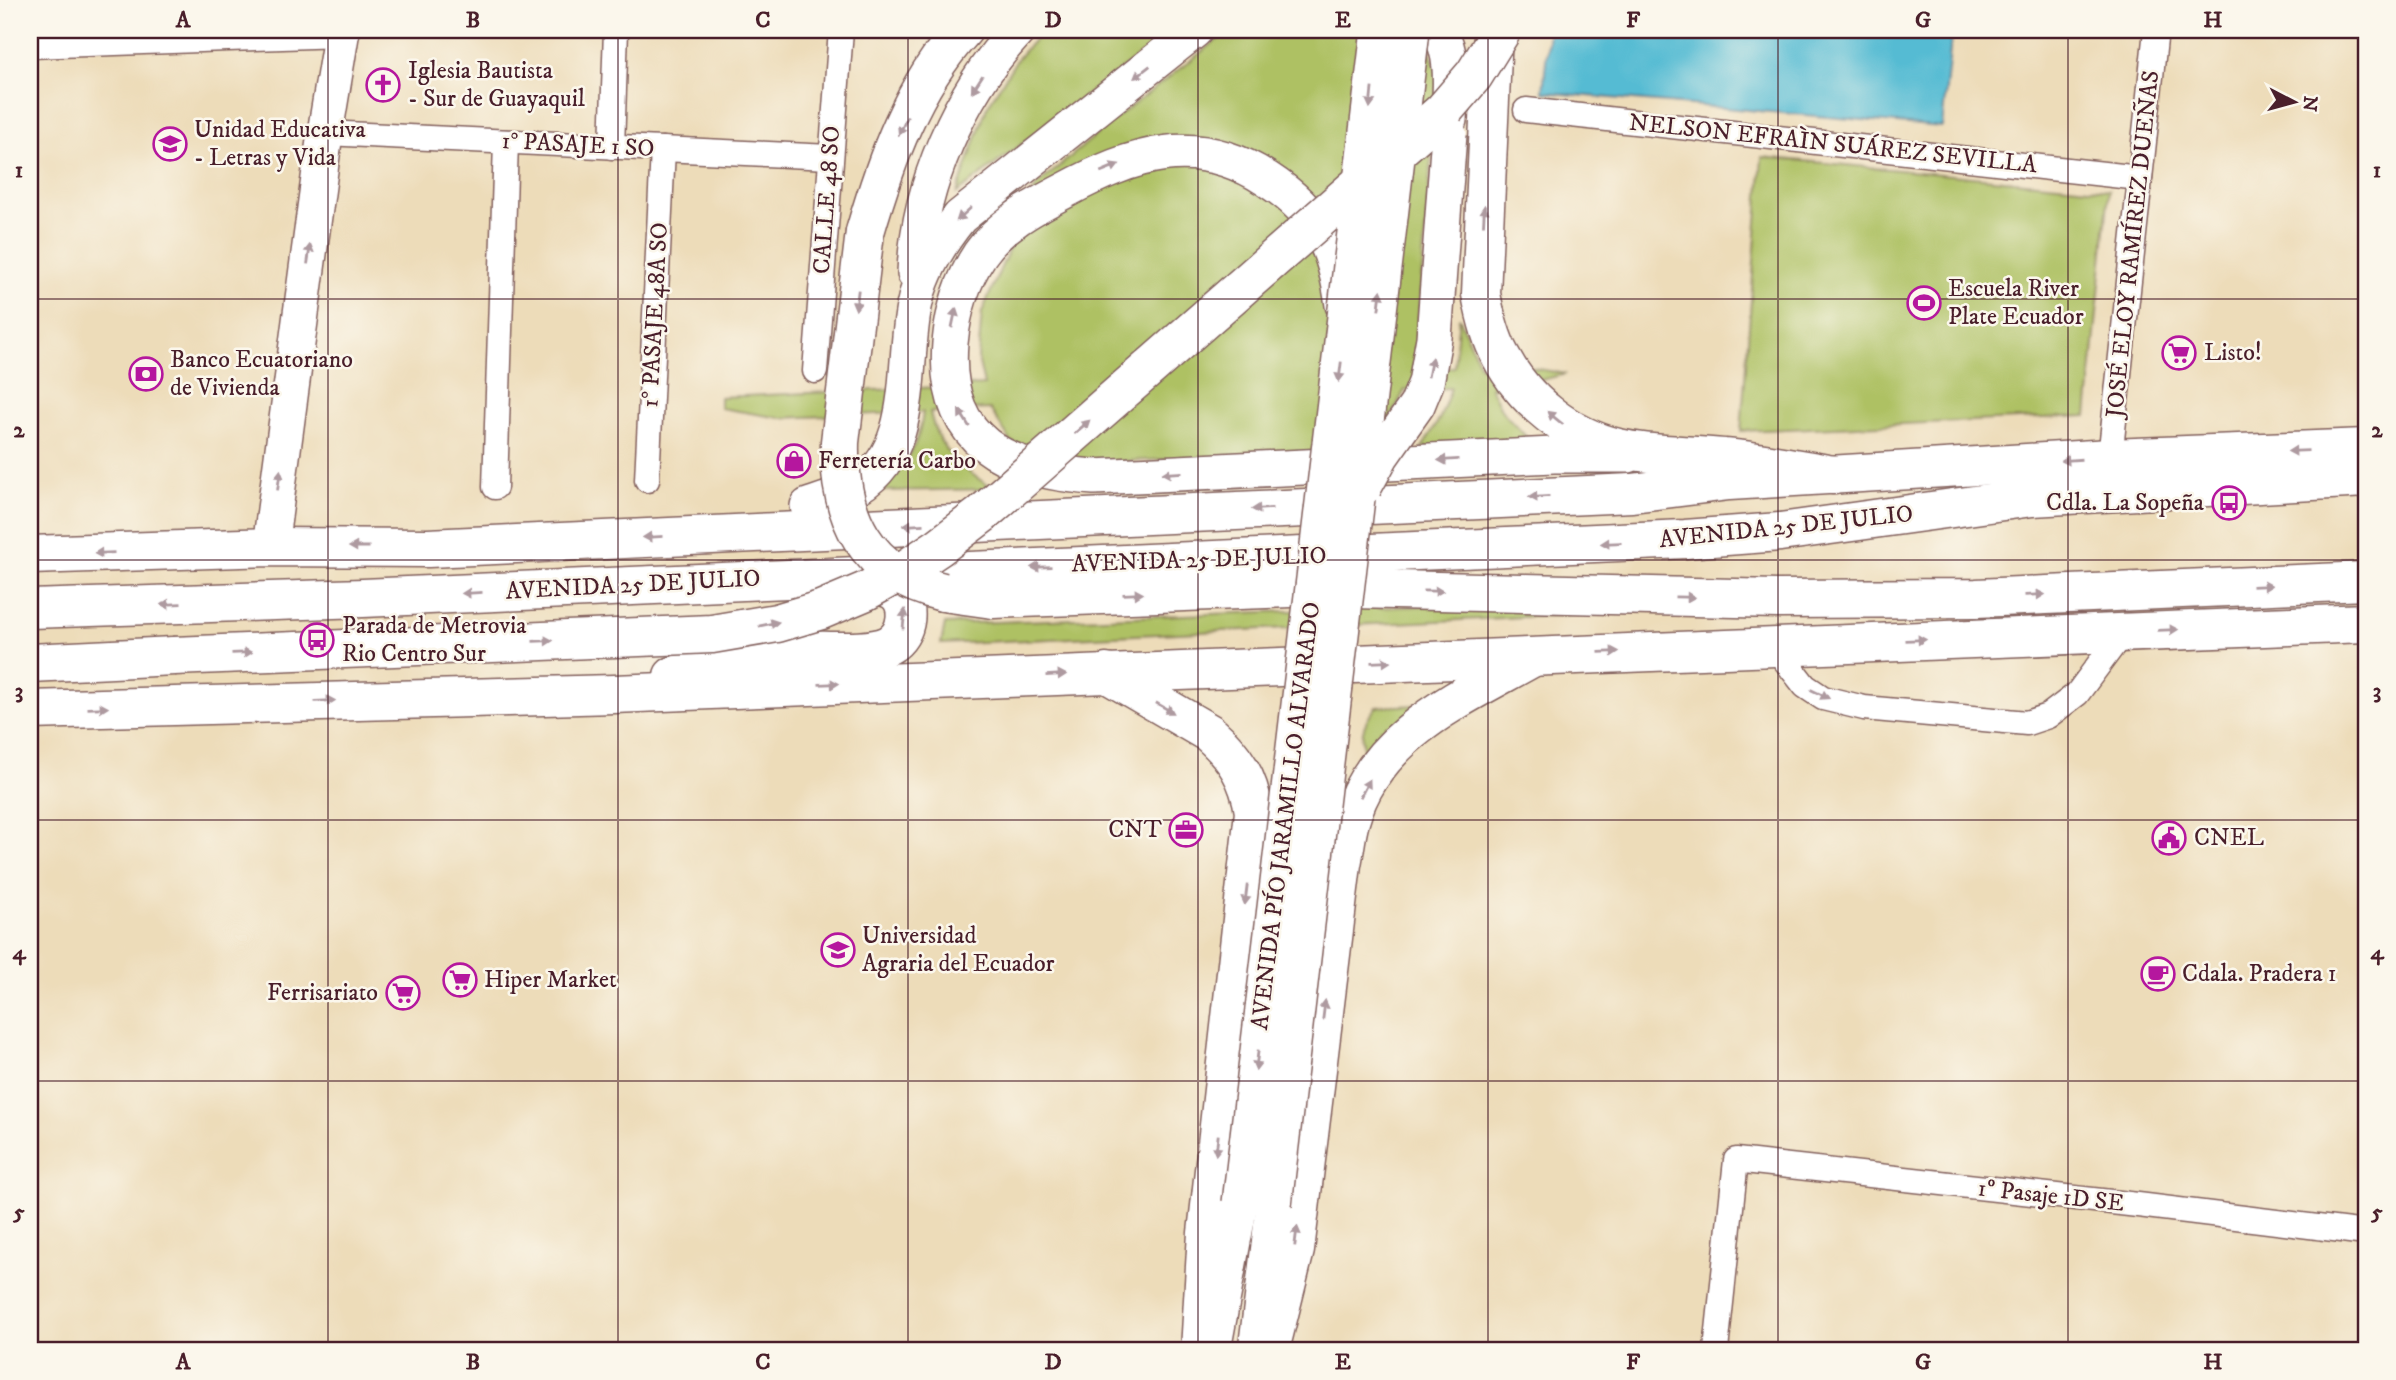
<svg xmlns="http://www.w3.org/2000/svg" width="2396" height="1380" font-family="'IM FELL DW Pica',serif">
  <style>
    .green { fill: #aec164; stroke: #7c7048; stroke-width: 2 }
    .water { fill: #55bbd3; stroke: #506d7f; stroke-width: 2 }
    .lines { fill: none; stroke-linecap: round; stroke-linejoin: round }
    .street-casing { stroke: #83615d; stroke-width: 27 }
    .secondary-casing { stroke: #83615d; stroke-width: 38 }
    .primary-casing { stroke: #83615d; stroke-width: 41 }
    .highway-casing { stroke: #83615d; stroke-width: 41 }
    .street { stroke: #fff; stroke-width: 24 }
    .secondary { stroke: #fff; stroke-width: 35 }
    .primary { stroke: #fff; stroke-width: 38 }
    .highway { stroke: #fff; stroke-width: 38 }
    .secondary-bridge-casing { stroke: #83615d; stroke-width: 38; stroke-linecap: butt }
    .highway-bridge-casing { stroke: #83615d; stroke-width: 41; stroke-linecap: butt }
    .secondary-bridge { stroke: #fff; stroke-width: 35 }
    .highway-bridge { stroke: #fff; stroke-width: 38 }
    .oneway { fill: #ae9aa0 }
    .grid { fill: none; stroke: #4a1f2b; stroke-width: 2; stroke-opacity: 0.55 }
    .labels { text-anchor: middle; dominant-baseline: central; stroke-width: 5; stroke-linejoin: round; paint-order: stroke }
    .poi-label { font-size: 24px; fill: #4a1f2b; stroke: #fbf7ec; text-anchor: start }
    .street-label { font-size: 24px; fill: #4a1f2b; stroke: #fbf7ec }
    .neatline { fill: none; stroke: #4a1f2b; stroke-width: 2.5 }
    .grid-label { font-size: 23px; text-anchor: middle; font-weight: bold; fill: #4a1f2b }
  </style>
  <rect width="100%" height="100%" fill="#fbf7ec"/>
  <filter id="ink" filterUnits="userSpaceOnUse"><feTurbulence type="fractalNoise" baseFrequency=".0143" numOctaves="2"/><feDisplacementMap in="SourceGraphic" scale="14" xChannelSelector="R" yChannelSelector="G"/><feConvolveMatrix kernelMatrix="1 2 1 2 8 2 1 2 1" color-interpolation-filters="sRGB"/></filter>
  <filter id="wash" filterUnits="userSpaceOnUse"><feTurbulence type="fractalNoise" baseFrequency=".00686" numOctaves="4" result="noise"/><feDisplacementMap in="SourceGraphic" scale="28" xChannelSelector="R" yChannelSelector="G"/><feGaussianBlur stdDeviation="1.57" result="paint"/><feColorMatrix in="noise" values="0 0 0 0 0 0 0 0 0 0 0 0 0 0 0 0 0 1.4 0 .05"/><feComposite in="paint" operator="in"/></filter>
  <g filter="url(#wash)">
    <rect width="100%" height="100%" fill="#eddcb9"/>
    <g class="green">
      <polygon points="1043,30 1173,30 957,193 987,107 1017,59"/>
      <path d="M1230,30H1405L1430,52L1438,74L1414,368L1454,367L1459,317L1480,366L1516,365L1566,374L1520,385L1490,387L1502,411L1530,441L1422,448L1440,418L1451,388L1405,390L1388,422L1316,453L1081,463L1011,442L990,409L930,412C938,451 962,469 994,489L882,491C904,469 920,444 923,412L780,418L720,408V397L984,385L978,358L982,312L1036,186L1116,118Z"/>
      <polygon points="1762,157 2109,190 2087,416 1741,431"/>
      <polygon points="1424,606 1610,613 941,644 945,624"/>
      <path d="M1419,705L1367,760C1359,737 1361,726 1376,707Z"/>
    </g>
    <polygon class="water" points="1549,30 1952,30 1942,127 1543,92"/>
  </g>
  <g filter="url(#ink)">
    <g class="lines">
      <defs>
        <g id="street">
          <polyline points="30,46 341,35"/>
          <polyline points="1526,110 2140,178"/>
          <polyline points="325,133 830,157"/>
          <polyline points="612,147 616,30"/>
          <polyline points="815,371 841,30"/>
          <polyline points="2110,458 2156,30"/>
          <polyline points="647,480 663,149"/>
          <polyline points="495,487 506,142"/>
          <polyline points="1774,646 1805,686 1823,698 1864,708 2027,723 2048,716 2077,694 2123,632"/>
          <polyline points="1716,1350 1736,1160 2138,1205 2366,1233"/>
        </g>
        <g id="secondary">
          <path d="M1439,30C1455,57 1450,89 1449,120"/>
          <path d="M915,273C918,187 960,92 1018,30"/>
          <path d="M1343,305C1335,246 1318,212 1267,179C1195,132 1133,154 1064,191C1033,207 1000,225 980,254C962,281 953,311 950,343C942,443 1007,471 1094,477L1554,455H1628"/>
          <path d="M808,506C826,500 843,495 858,486C917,450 902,365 914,307C920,274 939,243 960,217L1195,30"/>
          <polyline points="270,547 325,133 342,30"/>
          <polyline points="1213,1350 1240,1203"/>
          <polyline points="1256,1350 1274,1205"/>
        </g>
        <g id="primary">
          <polyline points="30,555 270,547 428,548 1632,493 1729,481 2110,458 2366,448"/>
          <polyline points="1311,588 1777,599 1976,598 2366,581"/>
          <polyline points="30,609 363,598 1685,539 1780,532 2032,497 2366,478"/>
          <path d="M1106,673L1209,733C1235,756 1249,778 1254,812L1207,1233L1200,1350"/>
          <path d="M673,676C711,665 748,655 788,651C815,648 865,656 889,645C908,635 912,603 894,591C883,584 869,585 857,585"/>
          <polyline points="30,710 614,694 2366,623"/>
          <path d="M1270,1350L1295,1250L1342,864C1345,850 1346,835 1350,821C1374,735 1459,699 1530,659"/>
        </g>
        <g id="highway">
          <path d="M1493,34L1481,294C1485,315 1490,337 1500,355C1524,401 1568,436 1618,448C1652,456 1689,454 1724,458C1761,461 1798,469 1834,475"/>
          <path d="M865,232C886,160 912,86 963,30"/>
          <polyline points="943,592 993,599 1291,588"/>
          <polyline points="30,663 174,656"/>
        </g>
      </defs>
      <use href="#street" class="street-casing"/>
      <use href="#secondary" class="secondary-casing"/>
      <use href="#primary" class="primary-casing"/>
      <use href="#highway" class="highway-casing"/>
      <use href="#street" class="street"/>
      <use href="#secondary" class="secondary"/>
      <use href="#primary" class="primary"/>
      <use href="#highway" class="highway"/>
      <defs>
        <g id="secondary-bridge">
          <polyline points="1364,487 1381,456 1417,405 1426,383 1434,338 1449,134"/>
          <polyline points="1240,1203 1379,30"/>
          <polyline points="1274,1205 1412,30"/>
        </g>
        <g id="highway-bridge">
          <path d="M865,232L840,442C838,516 865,574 943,592"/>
          <polyline points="174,656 712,634 777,623 821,610 866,591 909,567 939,547 981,515 1443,111 1474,75 1502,30"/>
        </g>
      </defs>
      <use href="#secondary-bridge" class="secondary-bridge-casing"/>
      <use href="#highway-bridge" class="highway-bridge-casing"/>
      <use href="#secondary-bridge" class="secondary-bridge"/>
      <use href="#highway-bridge" class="highway-bridge"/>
    </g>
    <defs><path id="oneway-solid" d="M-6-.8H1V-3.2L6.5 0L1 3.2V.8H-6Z" transform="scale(1.75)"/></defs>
    <g class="oneway">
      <use href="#oneway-solid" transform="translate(1142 72) rotate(142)"/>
      <use href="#oneway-solid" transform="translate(977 84) rotate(123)"/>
      <use href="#oneway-solid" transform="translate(1371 98) rotate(96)"/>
      <use href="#oneway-solid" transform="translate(903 126) rotate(115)"/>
      <use href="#oneway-solid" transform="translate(1110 168) rotate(-22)"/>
      <use href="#oneway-solid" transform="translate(964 214) rotate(138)"/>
      <use href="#oneway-solid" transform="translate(1484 215) rotate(-87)"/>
      <use href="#oneway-solid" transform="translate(309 254) rotate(-82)"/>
      <use href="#oneway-solid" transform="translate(857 300) rotate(97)"/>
      <use href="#oneway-solid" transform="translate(1380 300) rotate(-83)"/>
      <use href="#oneway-solid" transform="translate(954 318) rotate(-78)"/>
      <use href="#oneway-solid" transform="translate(1430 367) rotate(-79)"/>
      <use href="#oneway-solid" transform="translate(1340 372) rotate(97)"/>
      <use href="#oneway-solid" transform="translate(964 418) rotate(-122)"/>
      <use href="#oneway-solid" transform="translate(1555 418) rotate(-141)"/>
      <use href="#oneway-solid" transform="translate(1082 427) rotate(-41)"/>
      <use href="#oneway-solid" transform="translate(2298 451) rotate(178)"/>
      <use href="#oneway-solid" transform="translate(1448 460) rotate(177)"/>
      <use href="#oneway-solid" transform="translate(2071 460) rotate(176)"/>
      <use href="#oneway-solid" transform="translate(1172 473) rotate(177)"/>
      <use href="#oneway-solid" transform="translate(279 480) rotate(-82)"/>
      <use href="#oneway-solid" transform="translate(1539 497) rotate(177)"/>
      <use href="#oneway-solid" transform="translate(1262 509) rotate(177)"/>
      <use href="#oneway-solid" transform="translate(913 525) rotate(177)"/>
      <use href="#oneway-solid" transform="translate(653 537) rotate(177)"/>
      <use href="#oneway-solid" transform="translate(1611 543) rotate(178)"/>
      <use href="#oneway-solid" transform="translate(359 547) rotate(-180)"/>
      <use href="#oneway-solid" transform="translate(104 553) rotate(178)"/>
      <use href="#oneway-solid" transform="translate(1041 567) rotate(178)"/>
      <use href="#oneway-solid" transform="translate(2262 586) rotate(-2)"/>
      <use href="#oneway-solid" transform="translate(1433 591) rotate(1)"/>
      <use href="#oneway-solid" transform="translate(472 593) rotate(177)"/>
      <use href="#oneway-solid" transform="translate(1133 594) rotate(-2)"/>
      <use href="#oneway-solid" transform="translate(2035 595) rotate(-2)"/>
      <use href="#oneway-solid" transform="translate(1685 597) rotate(1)"/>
      <use href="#oneway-solid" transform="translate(171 604) rotate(178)"/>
      <use href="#oneway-solid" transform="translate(904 619) rotate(-84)"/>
      <use href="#oneway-solid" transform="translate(769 624) rotate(-12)"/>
      <use href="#oneway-solid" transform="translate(2168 630) rotate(-2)"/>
      <use href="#oneway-solid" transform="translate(1916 640) rotate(-2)"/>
      <use href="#oneway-solid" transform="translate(543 641) rotate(-2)"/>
      <use href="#oneway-solid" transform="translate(1609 652) rotate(-2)"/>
      <use href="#oneway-solid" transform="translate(242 653) rotate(-2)"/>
      <use href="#oneway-solid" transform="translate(1381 662) rotate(-2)"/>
      <use href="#oneway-solid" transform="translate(1056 675) rotate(-3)"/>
      <use href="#oneway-solid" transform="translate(829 684) rotate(-2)"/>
      <use href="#oneway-solid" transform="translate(1820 694) rotate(26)"/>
      <use href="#oneway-solid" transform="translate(325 701) rotate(-2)"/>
      <use href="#oneway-solid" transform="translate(98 708) rotate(-2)"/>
      <use href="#oneway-solid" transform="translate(1165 708) rotate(30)"/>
      <use href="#oneway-solid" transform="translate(1365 788) rotate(-62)"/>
      <use href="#oneway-solid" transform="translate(1246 895) rotate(97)"/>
      <use href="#oneway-solid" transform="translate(1324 1010) rotate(-83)"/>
      <use href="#oneway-solid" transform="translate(1257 1060) rotate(97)"/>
      <use href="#oneway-solid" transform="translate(1217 1145) rotate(97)"/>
      <use href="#oneway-solid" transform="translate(1296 1236) rotate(-83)"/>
    </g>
  </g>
  <path class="grid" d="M328,30V1350M618,30V1350M908,30V1350M1198,30V1350M1488,30V1350M1778,30V1350M2068,30V1350M30,299H2366M30,560H2366M30,820H2366M30,1081H2366"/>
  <defs>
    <symbol id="church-ring" viewBox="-11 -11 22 22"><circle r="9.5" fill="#fbf7ec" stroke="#b5179e" stroke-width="1.5"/><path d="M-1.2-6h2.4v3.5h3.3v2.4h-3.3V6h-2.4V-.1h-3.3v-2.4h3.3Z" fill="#b5179e"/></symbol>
    <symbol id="school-ring" viewBox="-11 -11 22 22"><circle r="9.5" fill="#fbf7ec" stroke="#b5179e" stroke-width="1.5"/><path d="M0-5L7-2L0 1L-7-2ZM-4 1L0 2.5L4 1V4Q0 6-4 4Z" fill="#b5179e"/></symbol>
    <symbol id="stadium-ring" viewBox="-11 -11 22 22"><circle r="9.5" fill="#fbf7ec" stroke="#b5179e" stroke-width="1.5"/><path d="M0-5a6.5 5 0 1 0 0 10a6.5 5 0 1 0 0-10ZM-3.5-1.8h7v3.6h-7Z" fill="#b5179e"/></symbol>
    <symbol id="supermarket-ring" viewBox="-11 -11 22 22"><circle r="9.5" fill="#fbf7ec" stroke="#b5179e" stroke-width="1.5"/><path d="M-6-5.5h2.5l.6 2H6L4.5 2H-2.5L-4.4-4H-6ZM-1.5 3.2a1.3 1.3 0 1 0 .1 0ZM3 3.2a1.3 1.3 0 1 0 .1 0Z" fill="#b5179e"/></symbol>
    <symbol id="bank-ring" viewBox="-11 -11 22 22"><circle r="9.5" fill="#fbf7ec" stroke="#b5179e" stroke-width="1.5"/><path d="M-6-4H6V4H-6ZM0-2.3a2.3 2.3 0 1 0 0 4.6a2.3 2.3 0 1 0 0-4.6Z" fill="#b5179e"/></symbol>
    <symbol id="shop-ring" viewBox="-11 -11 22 22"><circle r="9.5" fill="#fbf7ec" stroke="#b5179e" stroke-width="1.5"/><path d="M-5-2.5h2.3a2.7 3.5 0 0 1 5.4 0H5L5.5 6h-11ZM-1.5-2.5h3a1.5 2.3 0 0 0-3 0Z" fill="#b5179e"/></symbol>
    <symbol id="bus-ring" viewBox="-11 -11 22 22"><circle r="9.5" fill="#fbf7ec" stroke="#b5179e" stroke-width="1.5"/><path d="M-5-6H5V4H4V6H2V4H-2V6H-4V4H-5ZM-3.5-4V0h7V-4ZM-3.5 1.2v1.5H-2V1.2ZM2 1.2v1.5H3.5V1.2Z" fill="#b5179e"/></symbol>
    <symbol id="office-ring" viewBox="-11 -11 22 22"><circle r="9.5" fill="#fbf7ec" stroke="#b5179e" stroke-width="1.5"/><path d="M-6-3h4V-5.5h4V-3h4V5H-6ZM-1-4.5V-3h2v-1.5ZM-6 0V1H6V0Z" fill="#b5179e"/></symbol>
    <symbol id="civic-ring" viewBox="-11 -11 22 22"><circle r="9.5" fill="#fbf7ec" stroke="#b5179e" stroke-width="1.5"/><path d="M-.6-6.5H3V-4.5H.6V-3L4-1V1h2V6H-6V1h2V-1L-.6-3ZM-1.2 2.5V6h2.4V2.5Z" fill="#b5179e"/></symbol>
    <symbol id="university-ring" viewBox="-11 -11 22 22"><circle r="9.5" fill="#fbf7ec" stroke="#b5179e" stroke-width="1.5"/><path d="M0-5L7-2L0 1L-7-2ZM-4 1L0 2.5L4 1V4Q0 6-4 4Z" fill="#b5179e"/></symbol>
    <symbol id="cafe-ring" viewBox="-11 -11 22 22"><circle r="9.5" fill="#fbf7ec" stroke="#b5179e" stroke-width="1.5"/><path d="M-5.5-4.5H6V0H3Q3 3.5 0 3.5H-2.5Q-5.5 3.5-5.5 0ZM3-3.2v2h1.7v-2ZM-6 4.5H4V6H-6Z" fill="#b5179e"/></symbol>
  </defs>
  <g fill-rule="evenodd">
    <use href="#church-ring" x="364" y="66" width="38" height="38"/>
    <use href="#school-ring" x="151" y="125" width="38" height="38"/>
    <use href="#stadium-ring" x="1905" y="284" width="38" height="38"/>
    <use href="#supermarket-ring" x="2160" y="334" width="38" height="38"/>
    <use href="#bank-ring" x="127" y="355" width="38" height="38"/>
    <use href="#shop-ring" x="775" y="442" width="38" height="38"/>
    <use href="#bus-ring" x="2210" y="484" width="38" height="38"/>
    <use href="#bus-ring" x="298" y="621" width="38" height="38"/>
    <use href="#office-ring" x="1167" y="811" width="38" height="38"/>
    <use href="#civic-ring" x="2150" y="819" width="38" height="38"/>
    <use href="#university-ring" x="819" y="931" width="38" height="38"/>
    <use href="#cafe-ring" x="2139" y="955" width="38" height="38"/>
    <use href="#supermarket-ring" x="441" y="961" width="38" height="38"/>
    <use href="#supermarket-ring" x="384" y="974" width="38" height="38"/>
  </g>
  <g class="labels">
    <g class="poi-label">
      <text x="408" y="71">Iglesia Bautista<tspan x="408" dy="28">- Sur de Guayaquil</tspan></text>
      <text x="194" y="130">Unidad Educativa<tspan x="194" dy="28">- Letras y Vida</tspan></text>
      <text x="1948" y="289">Escuela River<tspan x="1948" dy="28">Plate Ecuador</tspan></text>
      <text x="2204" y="353">Listo!</text>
      <text x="170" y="360">Banco Ecuatoriano<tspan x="170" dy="28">de Vivienda</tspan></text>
      <text x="818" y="461">Ferretería Carbo</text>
      <text x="2204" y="503" text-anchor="end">Cdla. La Sopeña</text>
      <text x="342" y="626">Parada de Metrovia<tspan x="342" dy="28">Rio Centro Sur</tspan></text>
      <text x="1162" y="830" text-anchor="end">CNT</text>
      <text x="2194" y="838">CNEL</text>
      <text x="862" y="936">Universidad<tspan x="862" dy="28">Agraria del Ecuador</tspan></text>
      <text x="2182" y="974">Cdala. Pradera 1</text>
      <text x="484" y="980">Hiper Market</text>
      <text x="378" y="993" text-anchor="end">Ferrisariato</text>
    </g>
    <g class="street-label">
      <text transform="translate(1833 144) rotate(6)">NELSON EFRAÌN SUÁREZ SEVILLA</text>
      <text transform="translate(578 145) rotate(3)">1° PASAJE 1 SO</text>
      <text transform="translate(827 200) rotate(-86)">CALLE 48 SO</text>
      <text transform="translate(2133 244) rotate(-84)">JOSÉ ELOY RAMÍREZ DUEÑAS</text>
      <text transform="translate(655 315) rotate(-87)">1° PASAJE 48A SO</text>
      <text transform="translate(1786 527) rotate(-6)">AVENIDA 25 DE JULIO</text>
      <text transform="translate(1199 560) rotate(-2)">AVENIDA 25 DE JULIO</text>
      <text transform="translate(633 585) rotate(-3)">AVENIDA 25 DE JULIO</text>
      <text transform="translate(1286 816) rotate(-83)">AVENIDA PÍO JARAMILLO ALVARADO</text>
      <text transform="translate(2051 1196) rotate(6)">1º Pasaje 1D SE</text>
    </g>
  </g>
  <rect width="2396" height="1380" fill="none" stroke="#fbf7ec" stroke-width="77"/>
  <g transform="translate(2294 102) rotate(96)" stroke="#fbf7ec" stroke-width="5" paint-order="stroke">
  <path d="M0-5L12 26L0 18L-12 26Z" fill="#4a1f2b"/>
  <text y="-10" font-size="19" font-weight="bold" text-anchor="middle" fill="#4a1f2b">N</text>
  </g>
  <rect x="38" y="38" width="2320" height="1304" class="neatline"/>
  <g class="grid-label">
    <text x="183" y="27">A</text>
    <text x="473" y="27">B</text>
    <text x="763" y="27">C</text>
    <text x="1053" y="27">D</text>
    <text x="1343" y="27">E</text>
    <text x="1633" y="27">F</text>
    <text x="1923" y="27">G</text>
    <text x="2213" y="27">H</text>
    <text x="19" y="177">1</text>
    <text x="2377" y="177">1</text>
    <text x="19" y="437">2</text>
    <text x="2377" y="437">2</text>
    <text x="19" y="698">3</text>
    <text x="2377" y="698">3</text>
    <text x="19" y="959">4</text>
    <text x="2377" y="959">4</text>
    <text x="19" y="1219">5</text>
    <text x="2377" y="1219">5</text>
    <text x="183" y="1369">A</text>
    <text x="473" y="1369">B</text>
    <text x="763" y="1369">C</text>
    <text x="1053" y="1369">D</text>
    <text x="1343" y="1369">E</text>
    <text x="1633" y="1369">F</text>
    <text x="1923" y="1369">G</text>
    <text x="2213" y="1369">H</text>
  </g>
</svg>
